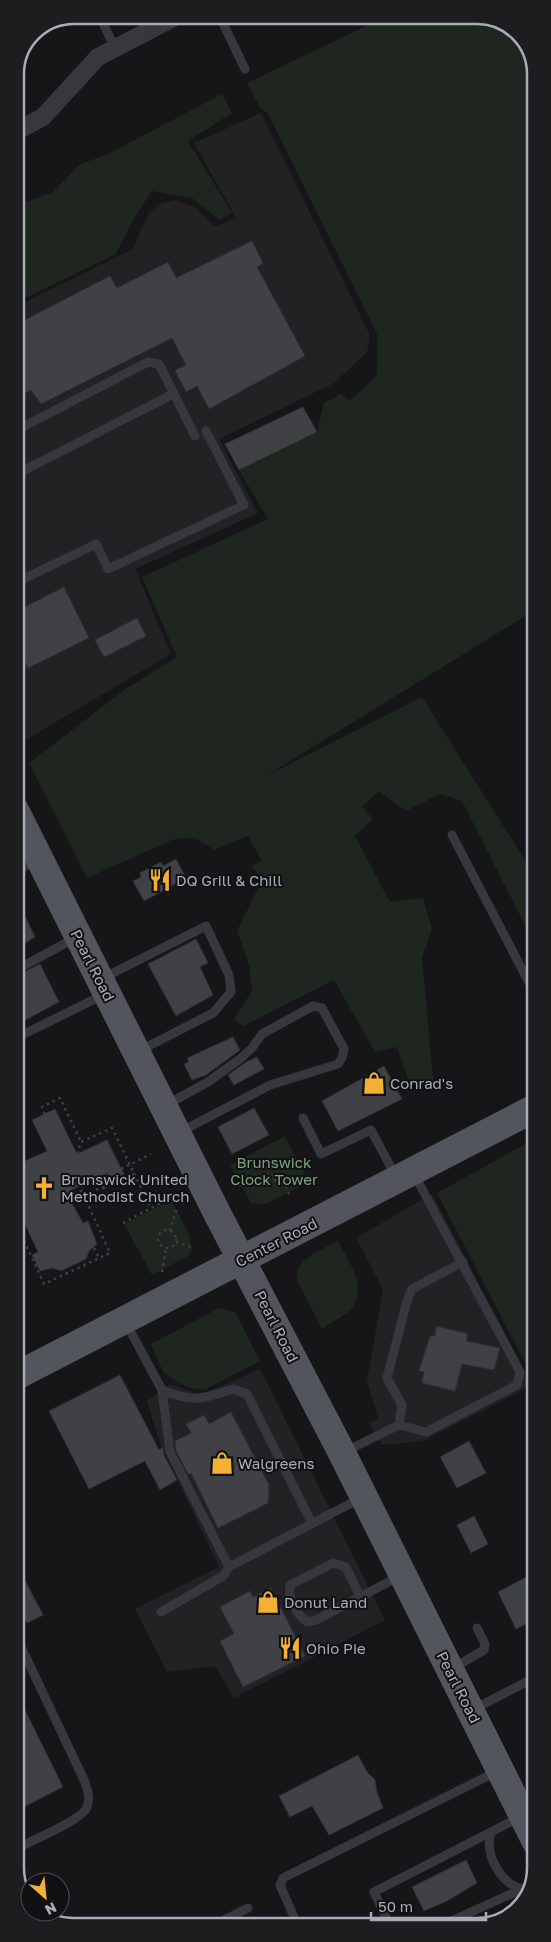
<svg xmlns="http://www.w3.org/2000/svg" width="551" height="1942" font-family="'Golos Text',sans-serif">
  <style>
    .built { fill: #222225 }
    .green { fill: #1e261f }
    .building { fill: #404145; stroke: #303034 }
    .lines { fill: none; stroke-linecap: round; stroke-linejoin: round }
    .path { stroke: #3d3f44; stroke-width: 2.5; stroke-dasharray: 2.5 4; stroke-linecap: butt }
    .service { stroke: #37383d; stroke-width: 9 }
    .minor { stroke: #37383d; stroke-width: 18 }
    .primary { stroke: #53555c; stroke-width: 28 }
    .labels { text-anchor: middle; dominant-baseline: central; stroke-width: 4; stroke-linejoin: round; paint-order: stroke }
    .poi-label { font-size: 15px; fill: #a8adb8; stroke: #111113; text-anchor: start }
    .street-label { font-size: 15px; fill: #a8adb8; stroke: #111113 }
    .park-label { font-size: 15px; fill: #7fa381; stroke: #111113 }
    .rim { fill: none; stroke: #a8adb8; stroke-width: 2.5 }
  </style>
  <rect width="100%" height="100%" fill="#161618"/>
  <g class="built">
    <polygon points="261,113 370,335 367,352 334,383 219,439 258,513 135,569 171,654 15,746 15,307 133,249 147,216 159,204 174,200 195,207 215,227 236,218 194,143"/>
    <polygon points="432,1194 530,1381 523,1390 423,1441 382,1445 369,1423 378,1418 367,1381 383,1289 356,1238"/>
    <polygon points="260,1369 385,1620 234,1698 215,1666 167,1672 135,1609 219,1567 160,1443 147,1401 170,1384 201,1395"/>
  </g>
  <g class="green">
    <path d="M389,15H484L516,30L535,62V610L266,776L422,697L535,876V945L462,801L440,794L406,811L379,791L362,806L373,819L355,836L390,902L423,898L432,929L422,957L434,1090L410,1085L397,1047L375,1052L334,980L243,1026L234,1019L252,991L249,965L237,931L262,880L251,866L262,861L248,836L214,850C198,838 192,836 172,840L87,878L29,763L127,688L177,657L142,577L268,519L239,470L317,432L324,403L341,394L350,401L377,375V334L268,114L260,108L247,83Z"/>
    <polygon points="222,94 232,113 188,141 232,213 220,220 192,198 152,191 134,218 116,254 15,303 15,206 53,192 79,165 110,153"/>
    <polygon points="285,1136 309,1182 265,1204 251,1203 230,1165"/>
    <polygon points="536,1138 536,1384 437,1193"/>
    <polygon points="171,1200 189,1234 192,1249 188,1256 152,1275 124,1224"/>
    <path d="M338,1241C348,1260 369,1289 351,1309C343,1317 330,1323 322,1329L297,1280C294,1258 322,1250 338,1241Z"/>
    <polygon points="219,1308 235,1312 260,1361 204,1390 186,1387 163,1372 151,1344"/>
  </g>
  <g class="building">
    <polygon points="252,241 263,263 257,267 305,356 209,409 197,386 186,392 175,370 186,365 172,338 41,404 31,390 15,398 15,325 110,276 117,288 168,262 176,278"/>
    <polygon points="303,407 317,432 239,470 225,444"/>
    <polygon points="64,587 89,638 28,668 15,644 15,612"/>
    <polygon points="137,618 146,636 104,657 95,640"/>
    <polygon points="176,859 186,878 144,901 133,881 141,877 140,873 161,862 163,866"/>
    <polygon points="25,916 35,937 20,946 16,938 16,920"/>
    <polygon points="196,939 208,963 200,967 213,995 176,1016 148,964"/>
    <polygon points="40,964 59,1002 16,1025 16,976"/>
    <polygon points="233,1037 240,1050 206,1075 192,1080 184,1064 189,1062 187,1058"/>
    <polygon points="257,1057 264,1069 234,1085 228,1075 246,1062"/>
    <polygon points="384,1066 402,1099 338,1131 322,1101"/>
    <polygon points="254,1108 269,1135 232,1154 218,1127"/>
    <polygon points="55,1109 77,1154 107,1140 124,1174 106,1182 108,1173 73,1189 77,1197 70,1200 83,1223 88,1221 97,1244 89,1251 86,1259 61,1271 53,1268 40,1271 32,1255 38,1252 24,1222 20,1224 16,1217 16,1165 47,1151 32,1120"/>
    <polygon points="436,1326 468,1334 466,1341 500,1348 494,1370 462,1364 455,1391 422,1383 424,1372 419,1371 430,1336 435,1336"/>
    <polygon points="120,1375 159,1450 163,1447 164,1455 177,1480 160,1490 145,1461 89,1489 49,1411"/>
    <polygon points="231,1412 269,1485 268,1503 218,1528 191,1473 188,1474 176,1450 175,1441 191,1433 186,1424 204,1415 209,1424"/>
    <polygon points="469,1441 486,1473 457,1488 440,1457"/>
    <polygon points="474,1516 488,1544 471,1553 457,1525"/>
    <polygon points="16,1563 43,1615 27,1623 16,1602"/>
    <polygon points="536,1572 536,1619 516,1629 498,1592"/>
    <polygon points="271,1588 305,1656 243,1687 220,1641 234,1634 220,1607 250,1591 253,1597"/>
    <polygon points="16,1692 63,1787 16,1811"/>
    <polygon points="358,1755 367,1772 375,1780 377,1792 383,1808 329,1835 312,1806 290,1817 279,1796"/>
    <polygon points="466,1860 477,1883 447,1901 424,1911 412,1887"/>
  </g>
  <g class="lines">
    <g class="path">
      <polyline points="45,1114 42,1107 60,1098 81,1142"/>
      <polyline points="77,1154 81,1142 112,1128 151,1208"/>
      <polyline points="121,1169 151,1154"/>
      <circle cx="272" cy="1179" r="3"/>
      <polyline points="275,1180 284,1183 289,1194"/>
      <polyline points="239,1186 260,1175 269,1178"/>
      <polyline points="103,1187 108,1198"/>
      <polyline points="84,1195 134,1174"/>
      <polyline points="16,1223 44,1284 110,1253 82,1191 77,1193"/>
      <polyline points="123,1223 172,1197"/>
      <circle cx="167" cy="1239" r="9"/>
      <polyline points="170,1231 177,1207"/>
      <polyline points="176,1242 194,1248"/>
      <polyline points="94,1248 99,1258"/>
      <polyline points="162,1272 166,1248"/>
    </g>
    <g class="service">
      <polyline points="99,15 115,48"/>
      <polyline points="219,15 245,69"/>
      <polyline points="15,431 148,362 159,364 195,436"/>
      <polyline points="15,475 173,394"/>
      <polyline points="15,583 96,544 108,569 244,505 206,431"/>
      <polyline points="452,835 535,994"/>
      <polyline points="16,970 77,937"/>
      <polyline points="103,978 206,926 229,975 231,992 213,1013 139,1051"/>
      <polyline points="16,1038 105,994"/>
      <polyline points="166,1105 208,1082 240,1059 252,1048 262,1034 313,1006 322,1008 344,1049 342,1058 338,1064 270,1085 180,1132"/>
      <polyline points="303,1118 321,1154 371,1130 396,1177"/>
      <path d="M126,1323L162,1390C194,1403 202,1399 233,1389L247,1394L312,1523"/>
      <polyline points="162,1390 170,1452 229,1567"/>
      <polyline points="399,1425 402,1405 387,1378 407,1301 412,1289 463,1262"/>
      <polyline points="344,1452 399,1425 426,1432 517,1385 520,1372 414,1174"/>
      <path d="M360,1597L346,1567L333,1563L290,1585C288,1600 295,1612 307,1622L316,1620L400,1576"/>
      <polyline points="161,1612 223,1576 229,1567 361,1498"/>
      <path d="M16,1636L84,1780C87,1788 91,1798 87,1807C83,1820 30,1841 16,1849"/>
      <polyline points="453,1668 484,1650 485,1644 477,1628"/>
      <polyline points="474,1709 536,1677"/>
      <path d="M520,1817L491,1832C484,1854 500,1883 522,1889L530,1885"/>
      <polyline points="212,1926 248,1908"/>
      <polyline points="298,1926 280,1885 283,1878 498,1771"/>
      <polyline points="390,1926 374,1892 491,1832"/>
      <polyline points="440,1926 522,1889"/>
    </g>
    <g class="minor">
      <polyline points="15,132 43,117 98,57 179,15"/>
      <polyline points="16,866 36,855"/>
      <polyline points="181,1927 183,1927"/>
    </g>
    <g class="primary">
      <polyline points="15,810 218,1215 342,1453 536,1842"/>
      <polyline points="16,1376 535,1108"/>
    </g>
  </g>
  <defs>
    <symbol id="restaurant-bare" viewBox="-9 -9 18 18"><path d="M-5-6h1v4h1v-4h1v4h1v-4h1v5L-1.5 .5V6h-2V.5L-5-1ZM5-6V6H3V1.5H1.5Q1.5-4 5-6Z" fill="#f2b134" stroke="#111113" stroke-width="2.5" paint-order="stroke"/></symbol>
    <symbol id="shop-bare" viewBox="-9 -9 18 18"><path d="M-5-2.5h2.3a2.7 3.5 0 0 1 5.4 0H5L5.5 6h-11ZM-1.5-2.5h3a1.5 2.3 0 0 0-3 0Z" fill="#f2b134" stroke="#111113" stroke-width="2.5" paint-order="stroke"/></symbol>
    <symbol id="church-bare" viewBox="-9 -9 18 18"><path d="M-1.2-6h2.4v3.5h3.3v2.4h-3.3V6h-2.4V-.1h-3.3v-2.4h3.3Z" fill="#f2b134" stroke="#111113" stroke-width="2.5" paint-order="stroke"/></symbol>
  </defs>
  <g fill-rule="evenodd">
    <use href="#restaurant-bare" x="144" y="864" width="32" height="32"/>
    <use href="#shop-bare" x="358" y="1067" width="32" height="32"/>
    <use href="#church-bare" x="28" y="1172" width="32" height="32"/>
    <use href="#shop-bare" x="206" y="1447" width="32" height="32"/>
    <use href="#shop-bare" x="252" y="1586" width="32" height="32"/>
    <use href="#restaurant-bare" x="274" y="1632" width="32" height="32"/>
  </g>
  <g class="labels">
    <g class="poi-label">
      <text x="176" y="880">DQ Grill &amp; Chill</text>
      <text x="390" y="1083">Conrad's</text>
      <text x="61" y="1179">Brunswick United<tspan x="61" dy="17">Methodist Church</tspan></text>
      <text x="238" y="1463">Walgreens</text>
      <text x="284" y="1602">Donut Land</text>
      <text x="306" y="1648">Ohio Pie</text>
    </g>
    <g class="street-label">
      <text transform="translate(93 965) rotate(63)">Pearl Road</text>
      <text transform="translate(276 1242) rotate(-27)">Center Road</text>
      <text transform="translate(277 1326) rotate(63)">Pearl Road</text>
      <text transform="translate(459 1687) rotate(63)">Pearl Road</text>
    </g>
    <g class="park-label">
      <text x="274" y="1162">Brunswick<tspan x="274" dy="17">Clock Tower</tspan></text>
    </g>
  </g>
  <path d="M0 0H551V1942H0ZM74 24H477A50 50 0 0 1 527 74V1868A50 50 0 0 1 477 1918H74A50 50 0 0 1 24 1868V74A50 50 0 0 1 74 24Z" fill="#1d1d20" fill-rule="evenodd"/>
  <path class="rim" d="M74 24H477A50 50 0 0 1 527 74V1868A50 50 0 0 1 477 1918H74A50 50 0 0 1 24 1868V74A50 50 0 0 1 74 24Z"/>
  <g transform="translate(45 1897) rotate(153)"><circle r="24" fill="#111113" stroke="#4d4f55"/>
  <path d="M0-4L9 19L0 12L-9 19Z" fill="#f2b134"/>
  <text y="-8" font-size="14" font-weight="bold" text-anchor="middle" fill="#a8adb8">N</text>
  </g>
  <path d="M371 1912v8h115v-8" fill="none" stroke="#a8adb8" stroke-width="2.5"/>
  <text x="378" y="1912" font-size="15" fill="#a8adb8" stroke="#111113" stroke-width="4" paint-order="stroke">50 m</text>
</svg>
